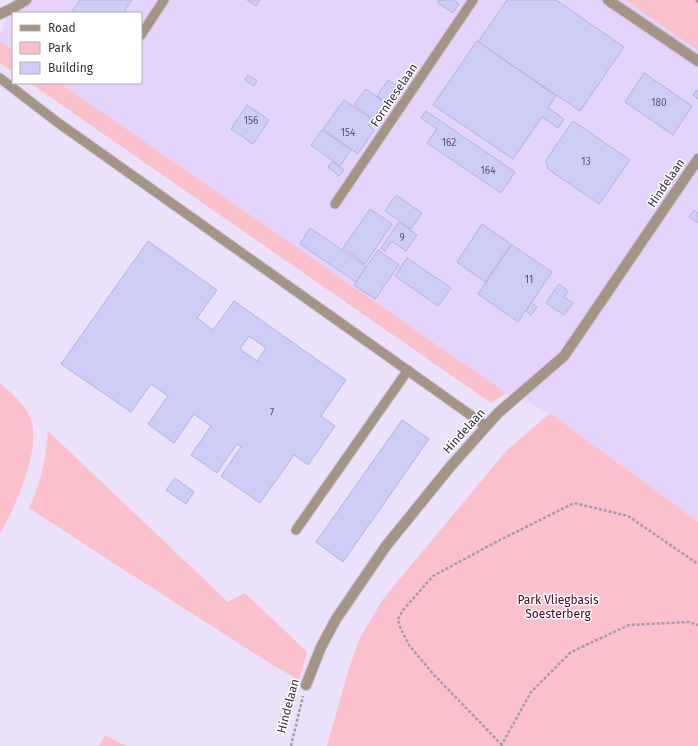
<svg xmlns="http://www.w3.org/2000/svg" width="698" height="746" font-family="'Fira Sans',sans-serif">
  <style>
    .built { fill: #e4d3fa }
    .green { fill: #fac0cb }
    .building { fill: #cecdf8; stroke: #b3b3dc; fill-rule: evenodd }
    .lines { fill: none; stroke-linecap: round; stroke-linejoin: round }
    .service-casing { stroke: #c8bdd5; stroke-width: 11 }
    .minor-casing { stroke: #c8bdd5; stroke-width: 12 }
    .path { stroke: #a49bb0; stroke-width: 2.5; stroke-dasharray: 3 2; stroke-linecap: butt }
    .service { stroke: #a39486; stroke-width: 9 }
    .minor { stroke: #a39486; stroke-width: 10 }
    .labels { text-anchor: middle; dominant-baseline: central; stroke-width: 3; stroke-linejoin: round; paint-order: stroke }
    .number-label { font-size: 10px; fill: #5c566d }
    .street-label { font-size: 12px; fill: #362f3f; stroke: #fff }
    .park-label { font-size: 12px; fill: #540022; stroke: #fff }
  </style>
  <rect width="100%" height="100%" fill="#ece1fa"/>
  <polygon class="built" points="14,0 625,0 698,51 698,522 550,413 506,393 60,83 141,83 141,13 13,13 13,50 0,41 0,36"/>
  <g class="green">
    <polygon points="625,0 698,0 698,51 696,49"/>
    <polygon points="0,41 13,50 13,72 0,63"/>
    <polygon points="30,83 60,83 506,393 491,403"/>
    <path d="M0,383C11,393 24,403 30,417C43,447 15,507 0,534Z"/>
    <polygon points="550,413 698,522 698,746 327,746 349,668 360,638 383,599 507,450"/>
    <path d="M48,431L228,602L245,593L307,652L299,680L271,664L104,557L29,508C41,483 46,458 48,431Z"/>
    <polygon points="105,735 126,746 99,746"/>
  </g>
  <g class="building">
    <polygon points="80,0 132,0 123,13 71,13"/>
    <polygon points="247,0 260,0 256,6"/>
    <polygon points="437,0 454,0 459,4 453,13 438,3 439,1"/>
    <polygon points="507,0 556,0 624,47 580,111 478,42"/>
    <polygon points="477,41 556,96 548,108 564,119 558,128 542,117 513,159 433,105"/>
    <polygon points="644,73 692,106 673,135 625,102"/>
    <polygon points="248,75 257,81 254,86 245,80"/>
    <polygon points="388,80 400,88 389,104 377,96"/>
    <polygon points="366,89 385,103 374,119 354,105"/>
    <polygon points="696,90 698,91 698,99 693,95"/>
    <polygon points="344,100 373,120 369,126 374,130 358,154 323,129"/>
    <polygon points="247,105 269,120 253,144 231,129"/>
    <polygon points="426,111 515,172 501,193 427,143 437,129 421,118"/>
    <polygon points="573,121 630,160 599,204 548,169 546,160"/>
    <polygon points="322,130 351,150 340,166 311,145"/>
    <polygon points="332,162 344,170 339,176 328,167"/>
    <polygon points="396,195 422,213 411,229 385,211"/>
    <polygon points="370,209 392,224 365,264 343,248"/>
    <polygon points="694,210 698,213 698,223 689,217"/>
    <polygon points="399,222 417,235 406,251 392,241 385,251 381,248"/>
    <polygon points="482,224 511,244 485,282 457,262"/>
    <polygon points="310,228 367,267 356,282 300,244"/>
    <path d="M148,241L217,290L197,318L213,330L234,301L346,380L321,416L335,426L308,465L294,455L260,503L221,476L241,447L237,444L217,473L191,455L211,426L194,414L174,443L148,424L168,396L151,384L131,412L61,364ZM249,336L266,348L257,361L240,349Z"/>
    <polygon points="512,245 552,272 518,322 478,294"/>
    <polygon points="378,250 399,265 375,299 354,285"/>
    <polygon points="407,258 451,288 438,306 395,276"/>
    <polygon points="559,284 568,291 564,297 573,303 564,315 546,303"/>
    <polygon points="531,303 537,307 531,315 526,311"/>
    <polygon points="402,420 429,439 343,562 316,542"/>
    <polygon points="175,478 194,492 186,504 166,490"/>
  </g>
  <g class="lines">
    <defs>
      <g id="service">
        <polyline points="141,35 164,0"/>
        <polyline points="0,78 57,122 486,426"/>
        <polyline points="335,204 473,0"/>
        <polyline points="296,530 408,370"/>
      </g>
      <g id="minor">
        <polyline points="608,0 698,61"/>
        <polyline points="0,14 13,8 26,0"/>
        <polyline points="306,685 321,647 336,619 386,546 450,467 498,413 564,356 698,159"/>
      </g>
    </defs>
    <use href="#service" class="service-casing"/>
    <use href="#minor" class="minor-casing"/>
    <g class="path">
      <polyline points="696,0 698,2"/>
      <polyline points="502,745 434,675 409,645 400,627 398,619 403,610 433,576 498,541 574,503 628,516 698,564"/>
      <polyline points="291,746 303,696"/>
      <polyline points="501,746 531,692 571,652 629,625 689,622 698,625"/>
    </g>
    <use href="#service" class="service"/>
    <use href="#minor" class="minor"/>
  </g>
  <g class="labels">
    <g class="number-label">
      <text x="659" y="103">180</text>
      <text x="251" y="121">156</text>
      <text x="348" y="133">154</text>
      <text x="449" y="143">162</text>
      <text x="586" y="162">13</text>
      <text x="488" y="171">164</text>
      <text x="402" y="238">9</text>
      <text x="529" y="280">11</text>
      <text x="272" y="413">7</text>
    </g>
    <g class="street-label">
      <text transform="translate(394 95) rotate(-56)">Fornheselaan</text>
      <text transform="translate(666 183) rotate(-56)">Hindelaan</text>
      <text transform="translate(464 431) rotate(-48)">Hindelaan</text>
      <text transform="translate(288 706) rotate(-75)">Hindelaan</text>
    </g>
    <g class="park-label">
      <text x="558" y="600">Park Vliegbasis<tspan x="558" dy="14">Soesterberg</tspan></text>
    </g>
  </g>
  <rect x="12" y="12" width="130" height="72" fill="#ffffff" stroke="#afacb2"/>
  <rect x="20" y="25" width="20" height="6" fill="#a39486" stroke="#afacb2"/>
  <text x="48" y="32" font-size="12" fill="#362f3f">Road</text>
  <rect x="20" y="42" width="20" height="12" fill="#fac0cb" stroke="#afacb2"/>
  <text x="48" y="52" font-size="12" fill="#362f3f">Park</text>
  <rect x="20" y="62" width="20" height="12" fill="#cecdf8" stroke="#afacb2"/>
  <text x="48" y="72" font-size="12" fill="#362f3f">Building</text>
</svg>
